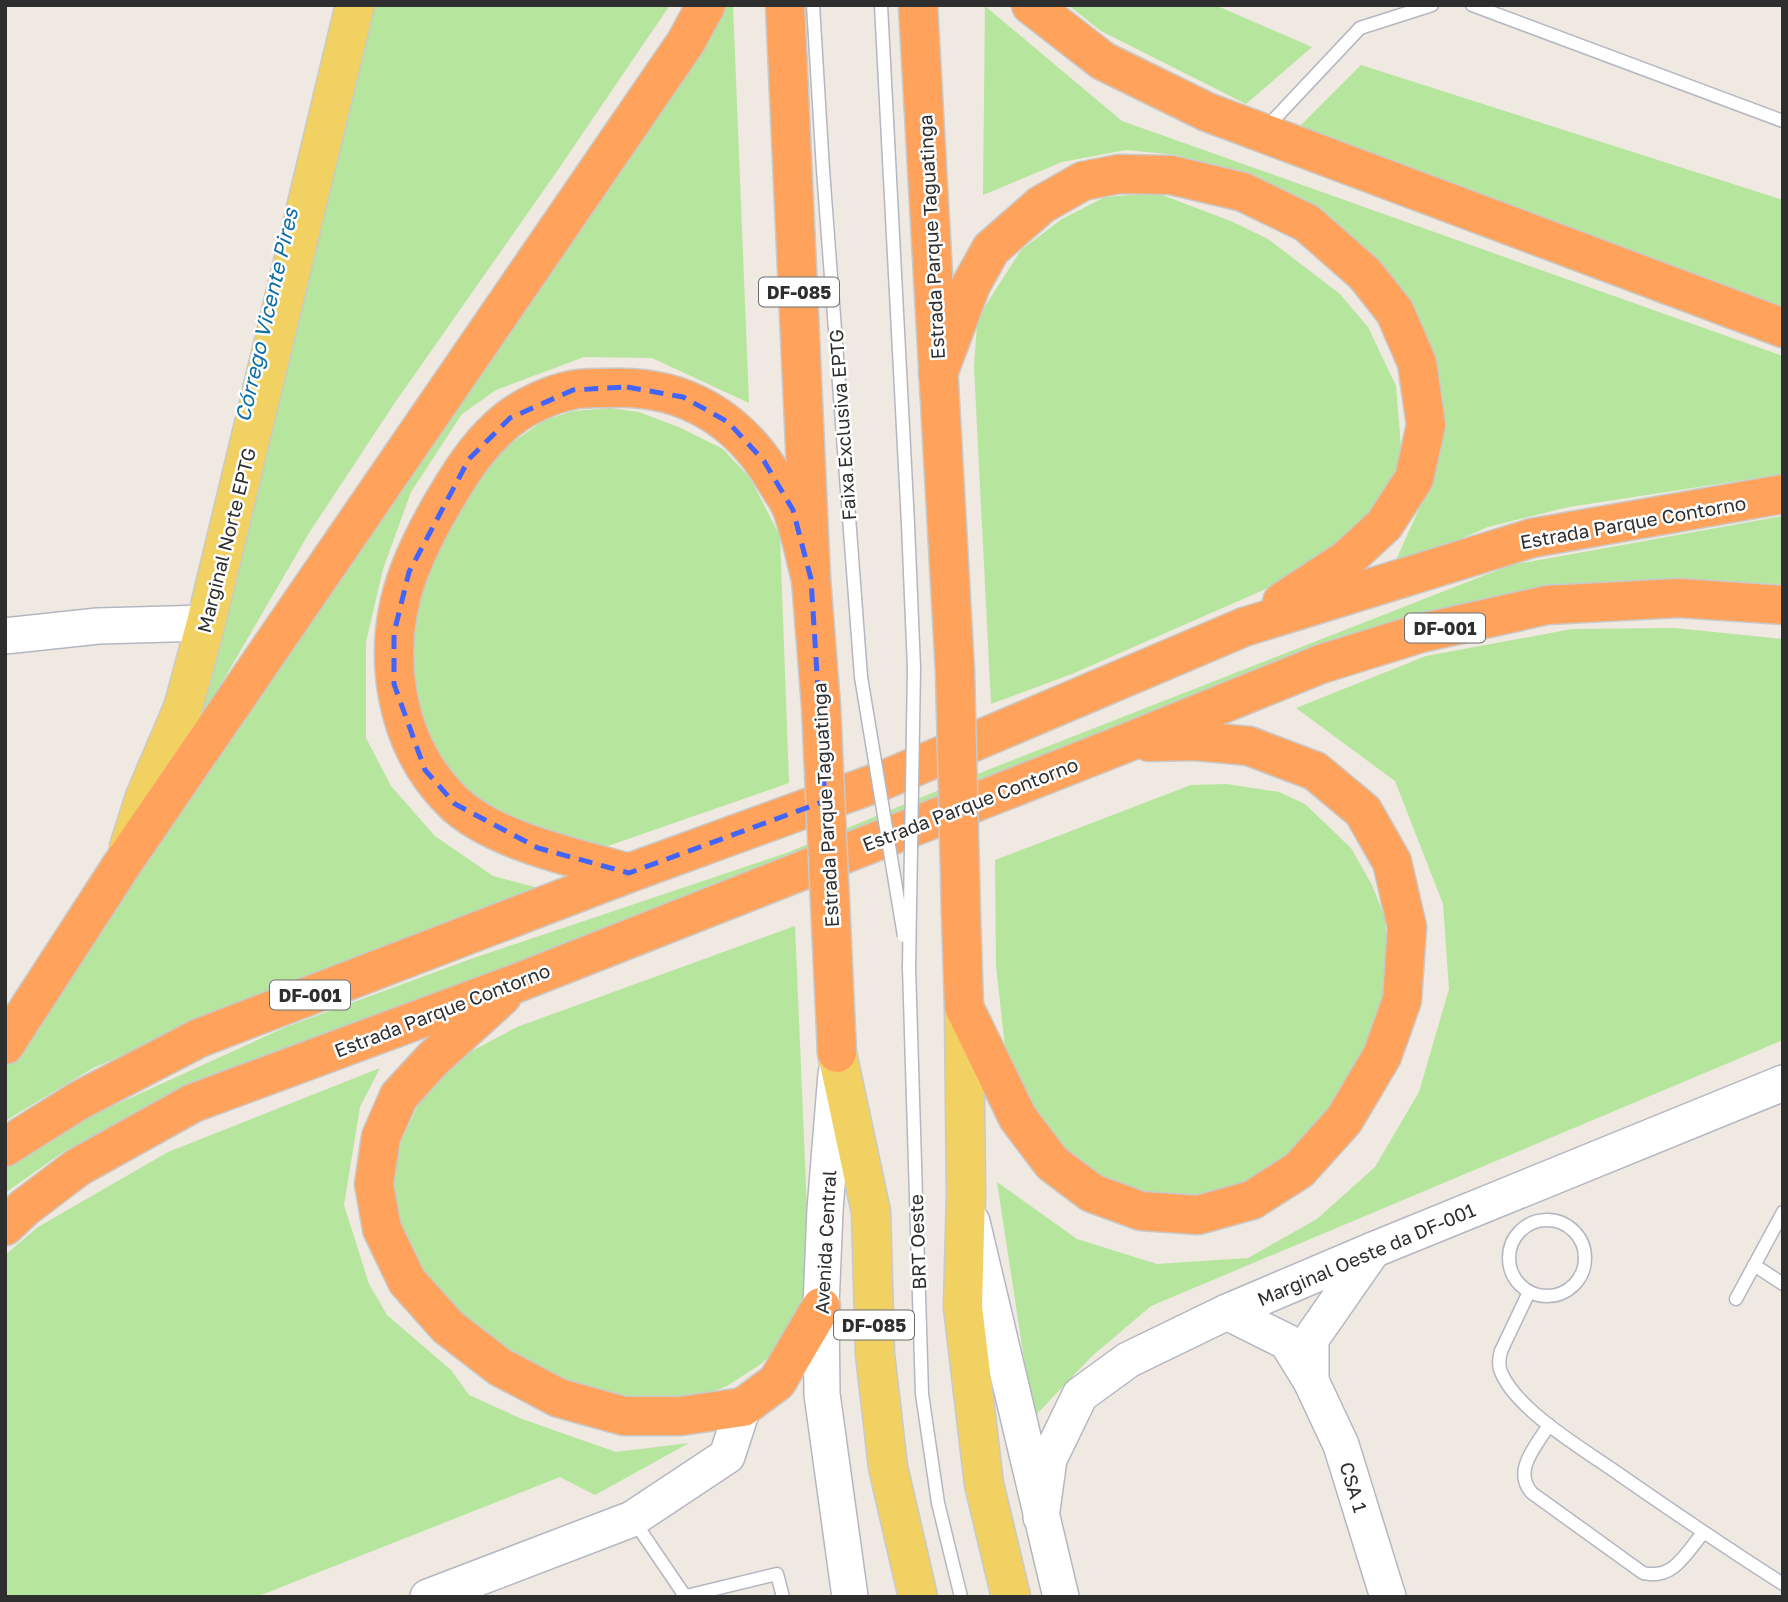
<svg xmlns="http://www.w3.org/2000/svg" width="1788" height="1602" font-family="'Golos Text',sans-serif">
  <style>
    .green { fill: #b6e59e }
    .lines { fill: none; stroke-linecap: round; stroke-linejoin: round }
    .lane-casing { stroke: #b4b7c1; stroke-width: 15 }
    .secondary-casing { stroke: #b4b7c1; stroke-width: 38 }
    .primary-casing { stroke: #c9c9c9; stroke-width: 41 }
    .highway-casing { stroke: #c9c9c9; stroke-width: 41 }
    .lane { stroke: #fff; stroke-width: 12 }
    .secondary { stroke: #fff; stroke-width: 35 }
    .primary { stroke: #f2d163; stroke-width: 38 }
    .highway { stroke: #ffa35c; stroke-width: 38 }
    .lane-bridge-casing { stroke: #b4b7c1; stroke-width: 15; stroke-linecap: butt }
    .highway-bridge-casing { stroke: #c9c9c9; stroke-width: 41; stroke-linecap: butt }
    .lane-bridge { stroke: #fff; stroke-width: 12 }
    .highway-bridge { stroke: #ffa35c; stroke-width: 38 }
    .marked { fill: none; stroke: #4264fb; stroke-width: 5; stroke-dasharray: 14 9; stroke-linejoin: round }
    .labels { text-anchor: middle; dominant-baseline: central; stroke-width: 5; stroke-linejoin: round; paint-order: stroke }
    .shield { fill: #fff; stroke: #6d6d6d; stroke-width: 2 }
    .shield-label { font-size: 18px; font-weight: bold; fill: #2e2e2e }
    .street-label { font-size: 19px; fill: #2e2e2e; stroke: #fff }
    .water-label { font-size: 21px; font-style: italic; fill: #0d6fa3; stroke: #fff }
  </style>
  <rect width="100%" height="100%" fill="#efe9e1"/>
  <g class="green">
    <polygon points="373,5 670,5 553,177 394,404 309,533 168,775 259,488"/>
    <polygon points="723,5 733,5 749,403 652,358 584,357 496,390 462,414 411,492 383,569 366,642 366,738 391,786 435,836 493,876 550,891 160,1039 93,1068 5,1121 5,1060"/>
    <polygon points="1068,5 1215,5 1312,47 1246,104 1101,31"/>
    <polygon points="985,6 1122,121 1783,356 1783,474 1569,507 1488,527 1392,569 1436,471 1436,368 1239,175 1177,155 1126,150 1062,162 983,195"/>
    <polygon points="1361,65 1783,200 1783,313 1295,131"/>
    <polygon points="1157,193 1233,222 1268,239 1340,294 1368,327 1396,386 1402,459 1391,485 1374,511 1307,571 1072,674 991,704 974,367 977,325 987,303 1021,250 1062,219 1105,197"/>
    <polygon points="610,408 639,412 681,428 723,449 750,478 780,536 789,783 602,848 547,839 450,784 418,729 407,675 413,618 435,549 487,469 509,445 543,421 572,411"/>
    <polygon points="1783,516 1783,584 1713,582 1519,594 994,784 294,1047 66,1150 5,1193 5,1168 51,1134 286,1027 468,960 789,852 990,769 1511,565"/>
    <polygon points="1675,628 1783,639 1783,1040 1151,1306 1091,1357 1033,1418 997,1182 1077,1239 1157,1264 1248,1258 1317,1219 1375,1167 1419,1092 1449,989 1443,904 1395,781 1296,708 1426,656 1572,629"/>
    <polygon points="1227,784 1279,792 1305,804 1351,848 1372,885 1385,918 1387,952 1383,995 1374,1038 1303,1148 1228,1195 1157,1198 1071,1167 1007,1066 996,965 995,860 1191,785"/>
    <polygon points="795,926 810,1280 791,1335 761,1364 727,1386 689,1400 622,1406 501,1355 422,1283 395,1209 394,1172 401,1142 422,1096 441,1072 470,1052 517,1027"/>
    <polygon points="380,1068 360,1107 344,1205 369,1284 387,1315 451,1370 469,1395 522,1419 616,1452 689,1443 595,1495 560,1477 256,1597 5,1597 5,1255 38,1227 168,1152"/>
  </g>
  <g class="lines">
    <defs>
      <g id="lane">
        <polyline points="813,5 823,170 861,677"/>
        <polyline points="881,5 908,524 914,668"/>
        <polyline points="1472,5 1783,121"/>
        <polyline points="1266,128 1360,28 1432,5"/>
        <polyline points="909,967 922,1394 938,1503 961,1597"/>
        <circle cx="1547" cy="1258" r="38"/>
        <polyline points="1754,1265 1783,1284"/>
        <path d="M1529,1292L1501,1351C1499,1359 1498,1365 1501,1372C1516,1409 1581,1448 1613,1470C1669,1509 1725,1547 1783,1584"/>
        <polyline points="1736,1299 1783,1212"/>
        <path d="M1549,1425C1536,1446 1512,1471 1532,1493L1643,1573C1674,1580 1685,1554 1703,1533"/>
        <polyline points="634,1521 685,1596"/>
        <polyline points="682,1597 777,1574 783,1597"/>
      </g>
      <g id="secondary">
        <polyline points="5,636 98,626 206,623"/>
        <polyline points="836,1074 825,1210 821,1307 822,1394 850,1597"/>
        <polyline points="972,1222 1061,1597"/>
        <polyline points="1227,1312 1287,1342 1311,1381 1341,1445 1388,1597"/>
        <polyline points="1311,1381 1311,1339 1373,1250"/>
        <polyline points="1041,1517 1049,1459 1080,1395 1128,1360 1227,1312 1373,1250 1783,1083"/>
        <polyline points="428,1597 632,1519 727,1456 743,1407"/>
      </g>
      <g id="primary">
        <polyline points="129,847 145,797 183,708 206,623 355,5"/>
        <polyline points="964,1007 966,1193 963,1307 984,1484 1011,1597"/>
        <polyline points="837,1053 871,1212 875,1354 888,1467 918,1597"/>
      </g>
      <g id="highway">
        <polyline points="785,5 811,579 821,706"/>
        <polyline points="918,5 955,672"/>
        <polyline points="1031,5 1103,61 1207,112 1783,328"/>
        <polyline points="938,374 971,285 991,249 1041,205 1083,181 1119,174 1171,175 1243,192 1307,223 1365,274 1395,312 1417,363 1426,425 1414,479 1384,525 1346,560 1282,602"/>
        <path d="M629,873C576,858 493,841 453,802C393,743 380,650 409,572C419,546 433,519 447,496C464,467 483,439 510,418C527,405 552,394 572,390C584,387 598,388 609,388C682,384 739,418 775,480C781,490 790,501 793,512C801,534 805,557 811,579"/>
        <polyline points="961,915 964,1007 1018,1118 1052,1163 1092,1193 1141,1211 1198,1215 1252,1200 1299,1170 1344,1120 1382,1056 1402,1000 1407,927 1392,862 1363,811 1315,771 1249,746 1195,741 1149,742"/>
        <polyline points="502,996 434,1058 399,1096 381,1137 374,1184 382,1229 407,1281 448,1327 500,1367 559,1398 624,1416 681,1416 743,1407 777,1382 821,1307"/>
        <polyline points="5,1045 123,863 686,42 706,5"/>
        <polyline points="5,1147 78,1101 199,1038 629,873 884,780 1244,627 1532,538 1783,494"/>
        <polyline points="5,1226 24,1208 78,1167 193,1103 517,983 1126,743 1321,664 1421,633 1547,605 1679,598 1783,605"/>
      </g>
    </defs>
    <use href="#lane" class="lane-casing"/>
    <use href="#secondary" class="secondary-casing"/>
    <use href="#primary" class="primary-casing"/>
    <use href="#highway" class="highway-casing"/>
    <use href="#lane" class="lane"/>
    <use href="#secondary" class="secondary"/>
    <use href="#primary" class="primary"/>
    <use href="#highway" class="highway"/>
    <defs>
      <g id="lane-bridge">
        <polyline points="861,677 904,936"/>
        <polyline points="909,967 914,668"/>
      </g>
      <g id="highway-bridge">
        <polyline points="955,672 961,915"/>
        <polyline points="821,706 837,1053"/>
      </g>
    </defs>
    <use href="#lane-bridge" class="lane-bridge-casing"/>
    <use href="#highway-bridge" class="highway-bridge-casing"/>
    <use href="#lane-bridge" class="lane-bridge"/>
    <use href="#highway-bridge" class="highway-bridge"/>
  </g>
  <path class="marked" d="M627,387L683,397L728,422L764,461L793,510L811,579L825,801L629,873L538,848L455,804L425,770L394,684V633L409,572L469,459L510,418L573,390Z"/>
  <g class="labels">
    <g class="shield">
      <rect x="759" y="277.5" width="80" height="29" rx="5"/>
      <rect x="1405" y="613.5" width="80" height="29" rx="5"/>
      <rect x="270" y="980.5" width="80" height="29" rx="5"/>
      <rect x="834" y="1310.5" width="80" height="29" rx="5"/>
    </g>
    <g class="shield-label">
      <text x="799" y="292">DF-085</text>
      <text x="1445" y="628">DF-001</text>
      <text x="310" y="995">DF-001</text>
      <text x="874" y="1325">DF-085</text>
    </g>
    <g class="street-label">
      <text transform="translate(931 237) rotate(-93)">Estrada Parque Taguatinga</text>
      <text transform="translate(842 425) rotate(-94)">Faixa Exclusiva EPTG</text>
      <text transform="translate(1633 522) rotate(-10)">Estrada Parque Contorno</text>
      <text transform="translate(226 540) rotate(-76)">Marginal Norte EPTG</text>
      <text transform="translate(970 804) rotate(-21)">Estrada Parque Contorno</text>
      <text transform="translate(825 805) rotate(-93)">Estrada Parque Taguatinga</text>
      <text transform="translate(442 1010) rotate(-21)">Estrada Parque Contorno</text>
      <text transform="translate(825 1242) rotate(-87)">Avenida Central</text>
      <text transform="translate(917 1242) rotate(-92)">BRT Oeste</text>
      <text transform="translate(1366 1254) rotate(-23)">Marginal Oeste da DF-001</text>
      <text transform="translate(1354 1487) rotate(73)">CSA 1</text>
    </g>
    <g class="water-label">
      <text transform="translate(266 315) rotate(-77)">Córrego Vicente Pires</text>
    </g>
  </g>
  <rect width="1788" height="1602" fill="none" stroke="#2e2e2e" stroke-width="14"/>
</svg>
